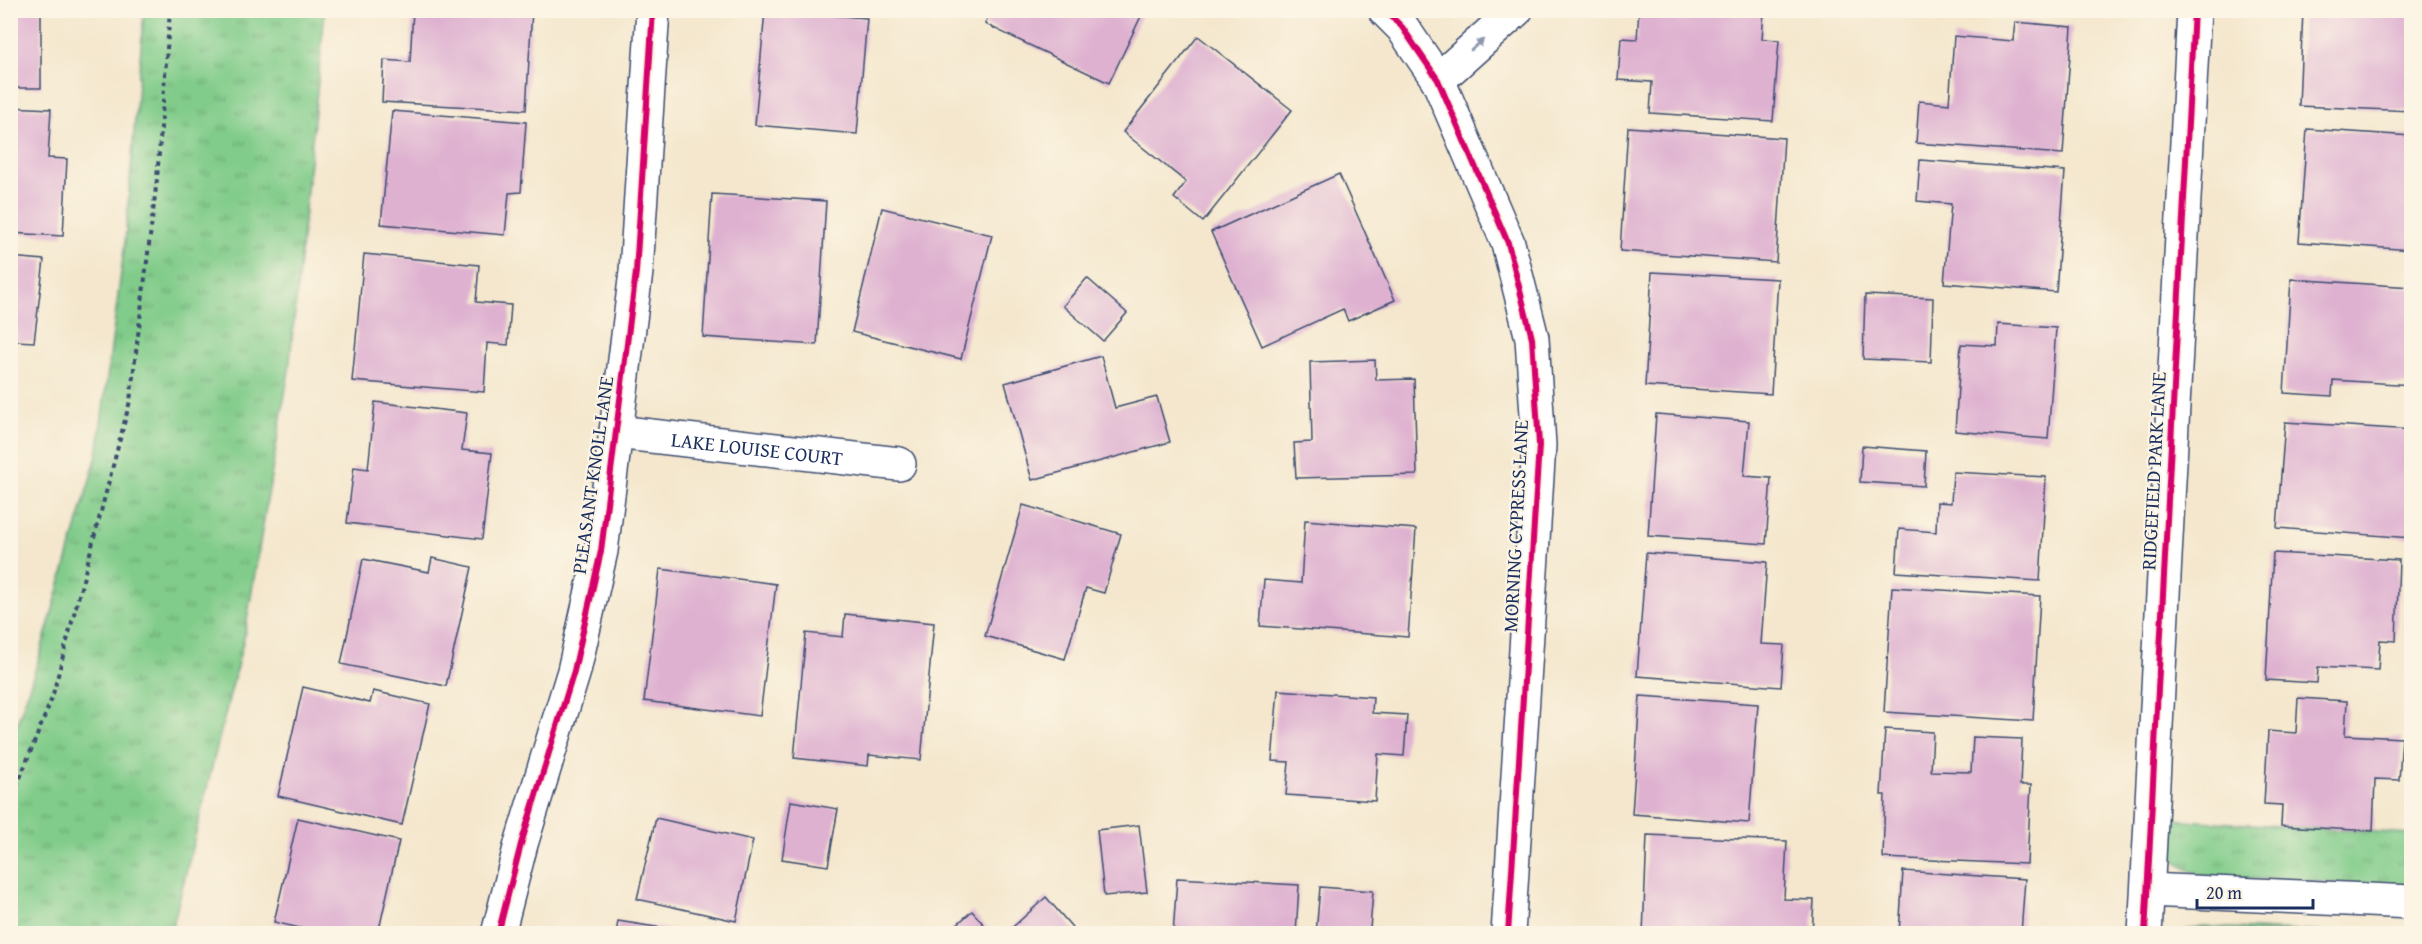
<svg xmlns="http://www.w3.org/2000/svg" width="2422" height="944" font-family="'Gentium Book Plus',serif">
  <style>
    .grass { fill: url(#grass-tufts); stroke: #4e7e74; stroke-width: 1.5 }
    .building { fill: #deb1d0 }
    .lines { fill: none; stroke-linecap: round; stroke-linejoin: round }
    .minor-casing { stroke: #3c4b6f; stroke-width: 36 }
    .path { stroke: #3c4b6f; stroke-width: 4; stroke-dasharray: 4.5 4.5; stroke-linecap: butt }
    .minor { stroke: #fff; stroke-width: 33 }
    .cycleway-casing { stroke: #fcf5e5; stroke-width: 10 }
    .cycleway { stroke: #d6006c; stroke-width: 6 }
    .oneway { fill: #8d97ae }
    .labels { text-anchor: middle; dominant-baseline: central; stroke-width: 4.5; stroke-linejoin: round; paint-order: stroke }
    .street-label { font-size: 20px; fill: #1b2f5e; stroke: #fcf5e5 }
  </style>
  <defs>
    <pattern id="grass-tufts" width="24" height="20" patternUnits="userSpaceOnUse" patternTransform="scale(1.5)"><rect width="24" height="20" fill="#81cc8a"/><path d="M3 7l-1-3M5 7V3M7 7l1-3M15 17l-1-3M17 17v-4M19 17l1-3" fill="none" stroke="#69a674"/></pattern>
  </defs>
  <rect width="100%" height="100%" fill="#fcf5e5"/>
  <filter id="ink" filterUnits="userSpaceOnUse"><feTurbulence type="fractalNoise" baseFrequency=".0167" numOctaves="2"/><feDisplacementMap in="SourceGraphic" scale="12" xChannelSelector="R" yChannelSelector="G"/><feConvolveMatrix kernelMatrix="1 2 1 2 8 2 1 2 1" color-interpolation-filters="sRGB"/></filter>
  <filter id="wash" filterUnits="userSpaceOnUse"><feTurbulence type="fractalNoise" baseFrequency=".008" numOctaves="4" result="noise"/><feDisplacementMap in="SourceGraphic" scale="24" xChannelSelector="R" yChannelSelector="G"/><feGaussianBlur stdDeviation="1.35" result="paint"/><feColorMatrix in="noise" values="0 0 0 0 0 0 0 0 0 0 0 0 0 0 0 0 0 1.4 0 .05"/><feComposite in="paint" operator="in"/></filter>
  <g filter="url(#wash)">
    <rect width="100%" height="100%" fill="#f4e7cd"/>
    <g class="grass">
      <polygon points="144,11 325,11 289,370 244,638 171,933 11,933 11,742 39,658 97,455 125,242"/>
      <path d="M2166,819L2411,834V887L2204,876C2171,865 2165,853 2166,819Z"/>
      <polygon points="2203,927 2350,933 2179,933 2186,930"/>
    </g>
    <g id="blocks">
      <g class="building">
        <rect x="10" y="10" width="31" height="78"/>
        <polygon points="413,10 532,10 526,110 382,102 384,60 410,62"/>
        <polygon points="765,10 867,18 857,134 755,125"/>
        <polygon points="991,10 1144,10 1109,83 985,24"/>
        <polygon points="1639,10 1764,10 1762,39 1779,40 1773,121 1650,113 1652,82 1618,80 1621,38 1637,39"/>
        <polygon points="2303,10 2412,10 2412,111 2299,106"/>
        <polygon points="2015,22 2072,27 2063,154 1916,143 1919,101 1949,104 1954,36 2013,41"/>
        <polygon points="1198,36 1292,110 1203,222 1174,198 1186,182 1123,132"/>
        <polygon points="10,107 51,109 48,158 67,159 63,236 10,233"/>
        <polygon points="392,111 526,122 521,192 509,193 505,235 381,224"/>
        <polygon points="1628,127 1784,138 1776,262 1620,251"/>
        <polygon points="2307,129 2412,136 2412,250 2299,242"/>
        <polygon points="1920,160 2065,171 2056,292 1944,283 1951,204 1917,201"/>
        <polygon points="1339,174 1395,300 1348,321 1343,309 1262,346 1211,232"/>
        <polygon points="712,194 826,201 817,345 703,337"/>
        <polygon points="882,208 992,235 961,359 852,332"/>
        <polygon points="364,254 479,265 476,302 511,305 508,345 487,343 484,392 352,381"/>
        <polygon points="10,257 44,260 34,342 16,341 13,368 10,368"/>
        <polygon points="1652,272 1778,279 1771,394 1645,386"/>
        <polygon points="1087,278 1127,313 1103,341 1063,306"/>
        <polygon points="2291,279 2412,287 2412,385 2333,380 2332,396 2284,393"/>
        <polygon points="1865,295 1933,298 1931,362 1863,359"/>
        <polygon points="1998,324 2056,328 2048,439 1955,431 1961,344 1997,346"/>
        <polygon points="1101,356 1115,408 1157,397 1170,442 1032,480 1005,383"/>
        <polygon points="1375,360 1376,380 1414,379 1417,475 1296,478 1294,443 1312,442 1310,362"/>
        <polygon points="375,402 467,413 462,450 492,453 482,539 347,523 354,467 368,469"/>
        <polygon points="1656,414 1749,421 1744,476 1771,478 1766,544 1648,536"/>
        <polygon points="2285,422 2412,430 2412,538 2277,528"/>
        <polygon points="1862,446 1926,451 1924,486 1860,482"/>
        <polygon points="1953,472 2046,477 2040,581 1896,572 1899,529 1936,532 1937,502 1951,503"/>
        <polygon points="1023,505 1121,534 1104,593 1086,588 1065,659 985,636"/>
        <polygon points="1305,520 1416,529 1408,637 1260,626 1264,580 1301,583"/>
        <polygon points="1646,553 1767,562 1761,644 1784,645 1781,687 1637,676"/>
        <polygon points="2273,553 2399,560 2396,641 2380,640 2378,670 2318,667 2317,683 2266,680"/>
        <polygon points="432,558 472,567 446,686 341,664 363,559 429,572"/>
        <polygon points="660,569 776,584 760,716 644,701"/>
        <polygon points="1892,587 2040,596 2033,721 1884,712"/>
        <polygon points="845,614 934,623 921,760 869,755 868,766 794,758 806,633 843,637"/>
        <polygon points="303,687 370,703 373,691 430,704 402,825 278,796"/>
        <polygon points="1278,690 1373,697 1372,713 1407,715 1404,756 1378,754 1375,801 1286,795 1289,762 1272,761"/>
        <polygon points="1640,696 1758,704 1749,823 1632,814"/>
        <polygon points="2298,698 2347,701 2345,735 2402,738 2399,780 2375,779 2373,831 2281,826 2282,805 2264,804 2268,731 2296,733"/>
        <polygon points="1885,729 1933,732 1931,771 1971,772 1973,737 2022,739 2020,785 2031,785 2027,864 1883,858 1885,795 1881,795"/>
        <polygon points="791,801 838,809 828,866 782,859"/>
        <polygon points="298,818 399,841 378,934 325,934 274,922"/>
        <polygon points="656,818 753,840 736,921 637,899"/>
        <polygon points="1139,825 1147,892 1104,896 1097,830"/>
        <polygon points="1647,835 1787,841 1784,899 1814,900 1812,934 1643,934"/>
        <polygon points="1903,871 2025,879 2021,934 1899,934"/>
        <polygon points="1177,878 1299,885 1296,934 1173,934"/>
        <polygon points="1320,887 1373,891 1370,929 1403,932 1403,934 1316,934"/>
        <polygon points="1046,897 1078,934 1005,934"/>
        <polygon points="972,911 992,934 946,934"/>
        <polygon points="618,921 687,932 687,934 616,934"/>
      </g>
    </g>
  </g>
  <g filter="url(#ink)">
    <use href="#blocks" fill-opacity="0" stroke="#3c4b6f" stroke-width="1.5"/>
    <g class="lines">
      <defs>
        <g id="minor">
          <polyline points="1385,10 1402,27 1438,80 1508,243 1532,338 1539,445 1508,934"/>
          <polyline points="1438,80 1516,10"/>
          <path id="s1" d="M616,432L899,464"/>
          <polyline points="2148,890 2412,902"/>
          <polyline points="498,934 521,844 574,671 601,551 636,272 653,10"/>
          <polyline points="2145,934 2194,10"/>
        </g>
      </defs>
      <use href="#minor" class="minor-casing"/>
      <polyline class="path" points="10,803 52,698 130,401 157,179 170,10"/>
      <use href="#minor" class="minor"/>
      <defs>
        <g id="cycleway">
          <polyline points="1385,10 1402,27 1438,80 1508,243 1532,338 1539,445 1508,934"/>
          <polyline points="498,934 521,844 574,671 601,551 636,272 653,10"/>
          <polyline points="2145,934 2194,10"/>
        </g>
      </defs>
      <use href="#cycleway" class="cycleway-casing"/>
      <use href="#cycleway" class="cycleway"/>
    </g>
    <defs><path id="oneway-solid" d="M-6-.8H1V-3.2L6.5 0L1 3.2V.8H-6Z" transform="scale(1.5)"/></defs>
    <use class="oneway" href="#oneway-solid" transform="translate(1477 45) rotate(-41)"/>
  </g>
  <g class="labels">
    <g class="street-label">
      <text stroke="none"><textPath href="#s1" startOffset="142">LAKE LOUISE COURT</textPath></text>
      <text transform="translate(2153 471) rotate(-87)">RIDGEFIELD PARK LANE</text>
      <text transform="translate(592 475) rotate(-82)">PLEASANT KNOLL LANE</text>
      <text transform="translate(1515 526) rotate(-87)">MORNING CYPRESS LANE</text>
    </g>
  </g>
  <rect width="2422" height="944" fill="none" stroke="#fcf5e5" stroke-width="36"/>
  <path d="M2197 899v9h116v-9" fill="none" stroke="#1b2f5e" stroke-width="3"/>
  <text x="2206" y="899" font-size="18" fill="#1b2f5e" stroke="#fcf5e5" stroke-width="4.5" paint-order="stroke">20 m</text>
</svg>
